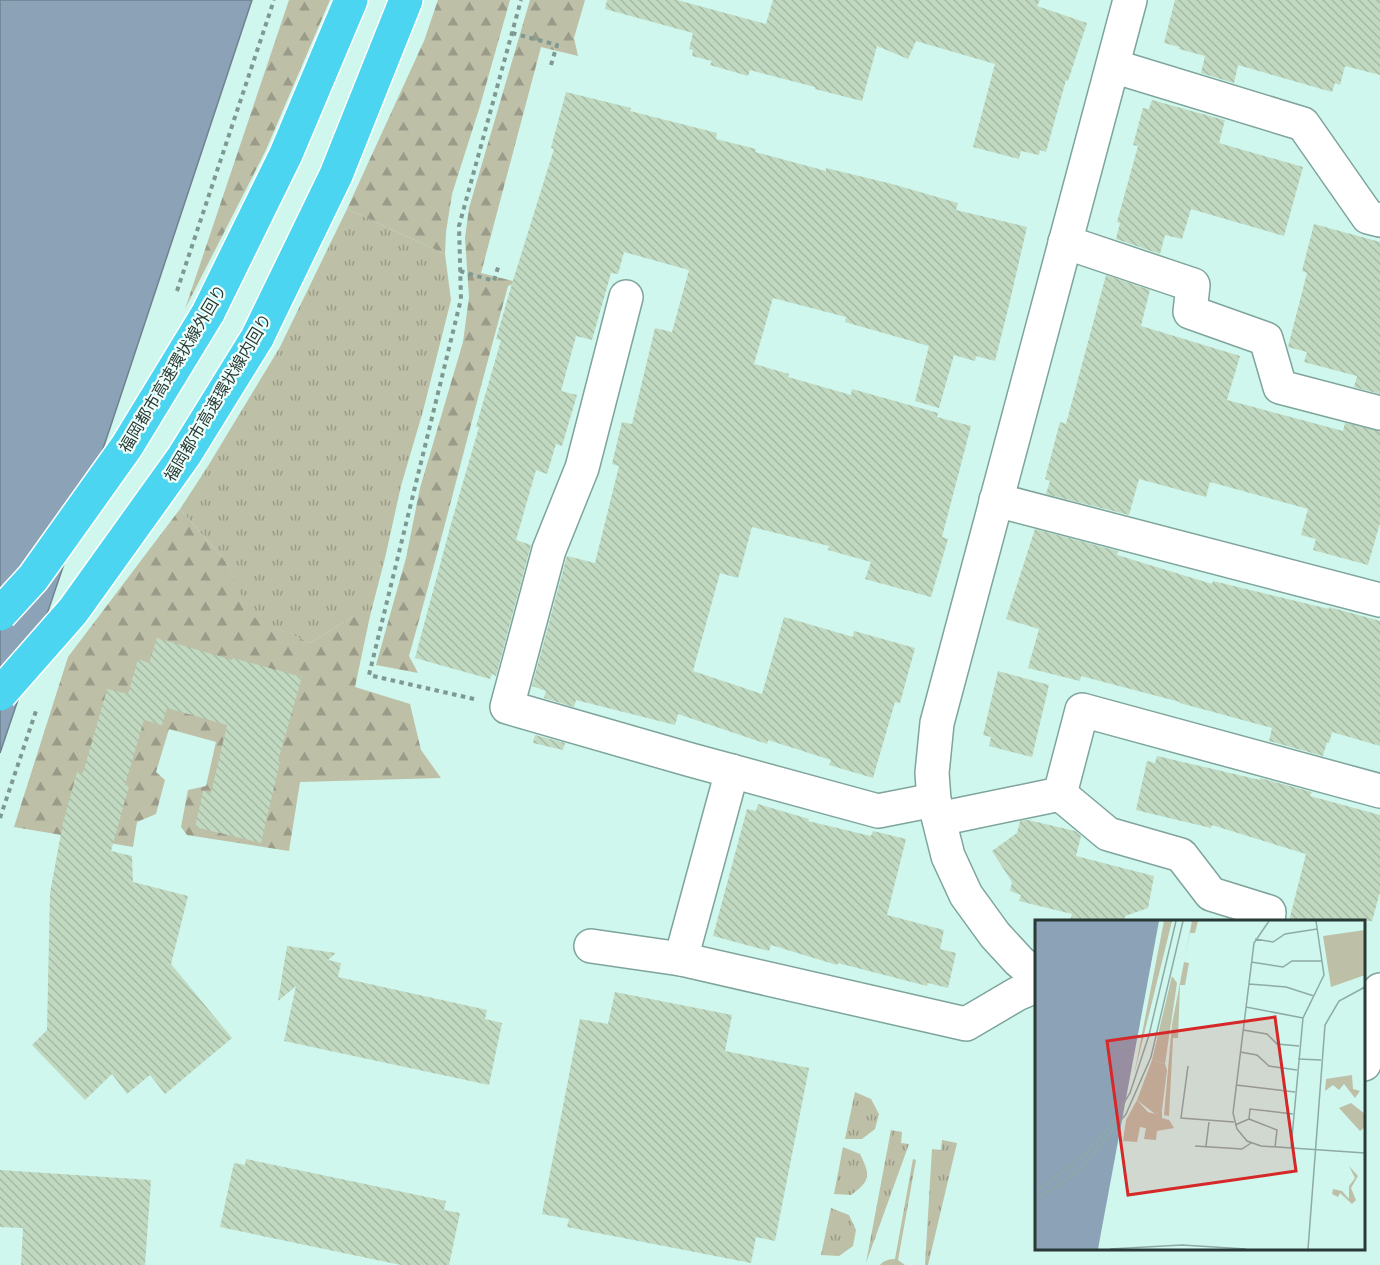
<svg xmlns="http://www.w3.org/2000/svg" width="1380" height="1265" font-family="'Playfair Display','Noto Sans JP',serif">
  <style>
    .grass { fill: url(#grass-tufts) }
    .forest { fill: url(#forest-firs) }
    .water { fill: #8ca2b7; stroke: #6e8290; stroke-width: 1.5 }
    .building { fill: url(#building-back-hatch) }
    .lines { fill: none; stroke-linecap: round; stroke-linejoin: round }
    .street-casing { stroke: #7ea49b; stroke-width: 36 }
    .highway-casing { stroke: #fff; stroke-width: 36 }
    .path { stroke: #7d9992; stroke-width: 4; stroke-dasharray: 4.5 4.5; stroke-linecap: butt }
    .street { stroke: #fff; stroke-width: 33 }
    .highway { stroke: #4bd5f1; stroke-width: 33 }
    .highway-bridge-casing { stroke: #fff; stroke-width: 36; stroke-linecap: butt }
    .highway-bridge { stroke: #4bd5f1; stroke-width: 33 }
    .labels { text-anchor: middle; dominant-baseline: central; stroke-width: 4.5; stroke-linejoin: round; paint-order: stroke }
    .street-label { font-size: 16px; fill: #293935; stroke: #effffb }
    .inset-road { fill: none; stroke: #8daba4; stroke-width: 1.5 }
    .view { fill: #d62828; fill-opacity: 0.15; stroke: #d62828; stroke-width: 3 }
    .inset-edge { fill: none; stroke: #293935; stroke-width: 3 }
  </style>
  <defs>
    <pattern id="grass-tufts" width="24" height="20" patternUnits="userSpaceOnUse" patternTransform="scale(1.5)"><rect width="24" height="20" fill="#bdbfa7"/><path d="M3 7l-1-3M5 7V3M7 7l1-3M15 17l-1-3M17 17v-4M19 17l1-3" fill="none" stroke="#9a9c89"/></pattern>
    <pattern id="forest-firs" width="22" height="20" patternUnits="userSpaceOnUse" patternTransform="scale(1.5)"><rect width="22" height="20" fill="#bdbfa7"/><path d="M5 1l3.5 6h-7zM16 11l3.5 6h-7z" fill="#9a9c89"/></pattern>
    <pattern id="building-back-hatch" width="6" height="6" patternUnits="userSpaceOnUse" patternTransform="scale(1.5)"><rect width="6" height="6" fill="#c0d9c0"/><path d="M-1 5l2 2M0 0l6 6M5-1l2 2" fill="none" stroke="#a5bba6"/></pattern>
  </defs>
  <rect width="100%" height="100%" fill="#cff7ee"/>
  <g class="grass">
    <polygon points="347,209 445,254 451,300 423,411 401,486 385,558 370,616 354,616 310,643 250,616 226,562 180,509 208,466 280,347"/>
    <polygon points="855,1092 871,1099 879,1114 875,1129 862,1139 845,1139"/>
    <polygon points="891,1130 902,1132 901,1143 909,1144 866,1263"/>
    <polygon points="942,1140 957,1143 928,1265 925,1265 932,1149 941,1150"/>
    <path d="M843,1147L860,1154C871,1176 870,1181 851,1195L834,1194Z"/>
    <path d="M913,1159L916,1160L898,1260L905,1265H880C884,1260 890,1259 895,1259Z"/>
    <polygon points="831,1208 849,1215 856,1230 853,1246 839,1256 821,1255"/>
  </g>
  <g class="forest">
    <polygon points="289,0 330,0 266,150 185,309"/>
    <polygon points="438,0 510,0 480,106 452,194 446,232 445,254 347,209 424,41"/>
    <path d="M530,0H585L574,38L578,56L541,47L481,273L517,282L508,286C474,409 444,533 409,656L418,673L376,665L406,558L420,488L463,342L469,297L465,238L469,208Z"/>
    <polygon points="180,509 226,562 251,616 310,643 354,616 370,616 355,687 410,704 421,750 441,778 300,782 289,851 187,835 181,827 188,790 206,786 216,742 169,729 156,772 165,780 156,814 137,822 133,847 14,827 68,657"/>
  </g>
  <polygon class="water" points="0,0 252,0 111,425 0,753"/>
  <g class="building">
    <polygon points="607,0 677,0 766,24 773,0 1040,0 1037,6 1087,23 1068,81 1066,80 1046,152 1040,150 1039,155 1021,151 1019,159 973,147 995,64 916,41 908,59 877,46 862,101 815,89 815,87 750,70 748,76 710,65 712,61 692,56 693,50 689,49 693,33 605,9"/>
    <polygon points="1175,0 1380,0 1380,75 1345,66 1340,85 1335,83 1332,92 1238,65 1234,83 1201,73 1205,56 1179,49 1180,47 1164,43"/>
    <polygon points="566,92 631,108 630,111 717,133 716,139 756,149 755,152 826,171 826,168 892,184 958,203 956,210 1027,227 1009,305 995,361 976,356 975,361 954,355 939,408 915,401 929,346 845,322 846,317 773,298 754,364 789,374 788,377 851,395 852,389 938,413 937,417 971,426 942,537 948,539 931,597 865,579 871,562 828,550 829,546 752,527 738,578 720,573 693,671 762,694 784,617 853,637 854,631 915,648 900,703 895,702 873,778 829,765 831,760 768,740 767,744 678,714 675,725 576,700 574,707 544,698 546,691 532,686 567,556 595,563 619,466 612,464 622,422 632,424 655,328 672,332 689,270 624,252 618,274 611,273 592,340 576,336 561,391 577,395 562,446 556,444 547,474 536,470 516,540 531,545 496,676 492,674 490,679 415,658 451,524 479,427 476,427 501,340 496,339 511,287 554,149 551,148"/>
    <polygon points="1152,100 1224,120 1225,120 1219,143 1303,167 1284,236 1191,209 1182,239 1165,235 1160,254 1116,239 1120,223 1117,222 1138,146 1133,145 1143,108 1149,109"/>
    <polygon points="1314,224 1380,242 1380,394 1354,387 1357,376 1304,362 1307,352 1288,347 1307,273 1302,271"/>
    <polygon points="1106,275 1150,290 1141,326 1240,356 1227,400 1343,431 1345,423 1380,431 1380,523 1368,565 1313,550 1316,539 1301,535 1308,509 1210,482 1206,497 1139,479 1129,515 1046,494 1050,481 1045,479 1060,422 1066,424"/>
    <polygon points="1035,529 1118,551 1117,555 1212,584 1213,581 1329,609 1329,607 1380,621 1380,746 1332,732 1329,743 1327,742 1323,756 1269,741 1272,728 1180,703 1180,702 1081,676 1080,681 1028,668 1039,629 1006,619"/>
    <polygon points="157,638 232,660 233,658 302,677 278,761 280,762 261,843 195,827 203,791 211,793 227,725 167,708 162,725 144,720 125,785 129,786 111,851 132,856 133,882 188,896 171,964 232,1038 165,1094 150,1075 127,1094 112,1074 85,1100 32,1045 47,1030 50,893 63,823 77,772 83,773 107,689 128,694 138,659 149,663"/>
    <polygon points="998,671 1049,685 1032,757 989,746 991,737 983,735"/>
    <polygon points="535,735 565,743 563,750 533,743"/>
    <polygon points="1157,756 1260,780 1260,778 1312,792 1310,796 1380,815 1380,892 1372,921 1289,921 1306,854 1212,825 1211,828 1136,810 1147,761 1155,763"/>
    <polygon points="758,804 809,819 808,821 871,836 873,831 906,839 887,915 944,930 940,949 956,953 948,988 928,983 927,986 838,963 837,965 771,945 769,951 713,936 747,809 756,811"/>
    <polygon points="1028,820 1075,831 1081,836 1076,856 1154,876 1148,908 1125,916 1124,921 1070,921 1072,914 1019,901 1021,895 1010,891 1012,882 992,851 1017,833 1020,821"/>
    <polygon points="287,946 336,953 328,960 341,963 338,977 487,1010 485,1019 502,1023 489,1085 284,1041 296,986 278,1001"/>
    <polygon points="615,992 732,1015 725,1051 809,1068 775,1241 756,1237 751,1263 567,1227 569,1219 542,1214 580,1019 608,1024"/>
    <polygon points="246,1159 446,1201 444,1210 460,1213 449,1265 401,1265 220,1227 234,1163 245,1165"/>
    <polygon points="0,1170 151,1180 145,1265 21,1265 23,1228 0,1227"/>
  </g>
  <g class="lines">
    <defs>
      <g id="street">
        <polyline points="1113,66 1303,124 1368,217 1380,220"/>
        <polyline points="1065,242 1193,285 1190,312 1266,339 1280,387 1380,413"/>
        <polyline points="626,297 582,468 549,550 507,707 691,760 878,811 934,800"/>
        <polyline points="996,500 1380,600"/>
        <polyline points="1060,794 1108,834 1181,855 1211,894 1269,912 1268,922"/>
        <polyline points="939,819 1060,794 1082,710 1380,791"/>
        <polyline points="591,946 681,959 966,1024 1017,994 1036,986"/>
        <polyline points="681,959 732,771"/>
        <polyline points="1036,976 1019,961 995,935 966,895 948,856 934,800 932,773 937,723 1130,0"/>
        <polyline points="1364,1064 1380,990"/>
      </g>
      <g id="highway">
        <polyline points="208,313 286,154 351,0"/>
        <polyline points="257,338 336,175 406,0"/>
      </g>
    </defs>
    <use href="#street" class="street-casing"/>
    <use href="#highway" class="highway-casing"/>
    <g class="path">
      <polyline points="512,33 557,45 551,65"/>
      <polyline points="460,271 494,281 499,264"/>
      <polyline points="177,291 274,0"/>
      <polyline points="474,699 369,675 461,299 459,226 521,0"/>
      <polyline points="0,818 37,708"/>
    </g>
    <use href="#street" class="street"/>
    <use href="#highway" class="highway"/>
    <defs>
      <g id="highway-bridge">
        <polyline points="0,614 33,578 127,446 208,313"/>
        <polyline points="0,694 73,611 184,456 257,338"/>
      </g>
    </defs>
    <use href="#highway-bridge" class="highway-bridge-casing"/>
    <use href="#highway-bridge" class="highway-bridge"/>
  </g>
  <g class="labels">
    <g class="street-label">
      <text transform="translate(172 368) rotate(-59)">福岡都市高速環状線外回り</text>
      <text transform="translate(217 397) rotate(-59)">福岡都市高速環状線内回り</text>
    </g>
  </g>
  <g transform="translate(1035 920)">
    <rect width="330" height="330" fill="#cff7ee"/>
    <path d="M117,140L130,144L132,150L127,190L120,194L102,180ZM317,155L318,169L325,171L320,178L309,164L304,170L298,165L290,171L291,159ZM316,183L330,194V207L325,211L304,188Z" fill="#bdbfa7"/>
    <path d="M129,1H137L99,155ZM157,1H163L160,13H155L149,42L154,43L150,65H145L143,118H138L134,196L129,195L137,104ZM137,56L142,63L130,144L117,140ZM102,180L113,192L120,194L127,190V198L134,200L139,208L122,211L121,220L109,219L111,208L105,207L102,222L88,221L91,200ZM314,246L323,256L316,268L321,280L317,284L305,273L303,277L297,274L298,269L307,271L314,279V266L320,258Z" fill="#bdbfa7"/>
    <path d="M330,10V55L296,67L288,16Z" fill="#bdbfa7"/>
    <path d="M0,1H124L63,329H0Z" fill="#8ca2b7"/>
    <path class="inset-road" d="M234,1L219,23L198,193L202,209L212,221L226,226L330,233M220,19L238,22L250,14L282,9M216,42L248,47L257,41H287M214,64L251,67L279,76M211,87L268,98M208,110L232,114L242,124L264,126M205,132L222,135L234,146L262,150M263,139L286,140M153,146L146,198L199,202M201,165L260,172M214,199L242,210L240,227M200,205L214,199L215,189L258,194M160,226L207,229L216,223M171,226L174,202M256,228L268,98L289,55L281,1M0,272L51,234L75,206L95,173L114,115L141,1M0,280L45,250L91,194L116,137L148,1M75,329L147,325L211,329M273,329L290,105L304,81L330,67"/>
    <path class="view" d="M240,97L261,251L93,275L72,121Z"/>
    <rect width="330" height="330" class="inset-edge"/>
  </g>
</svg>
